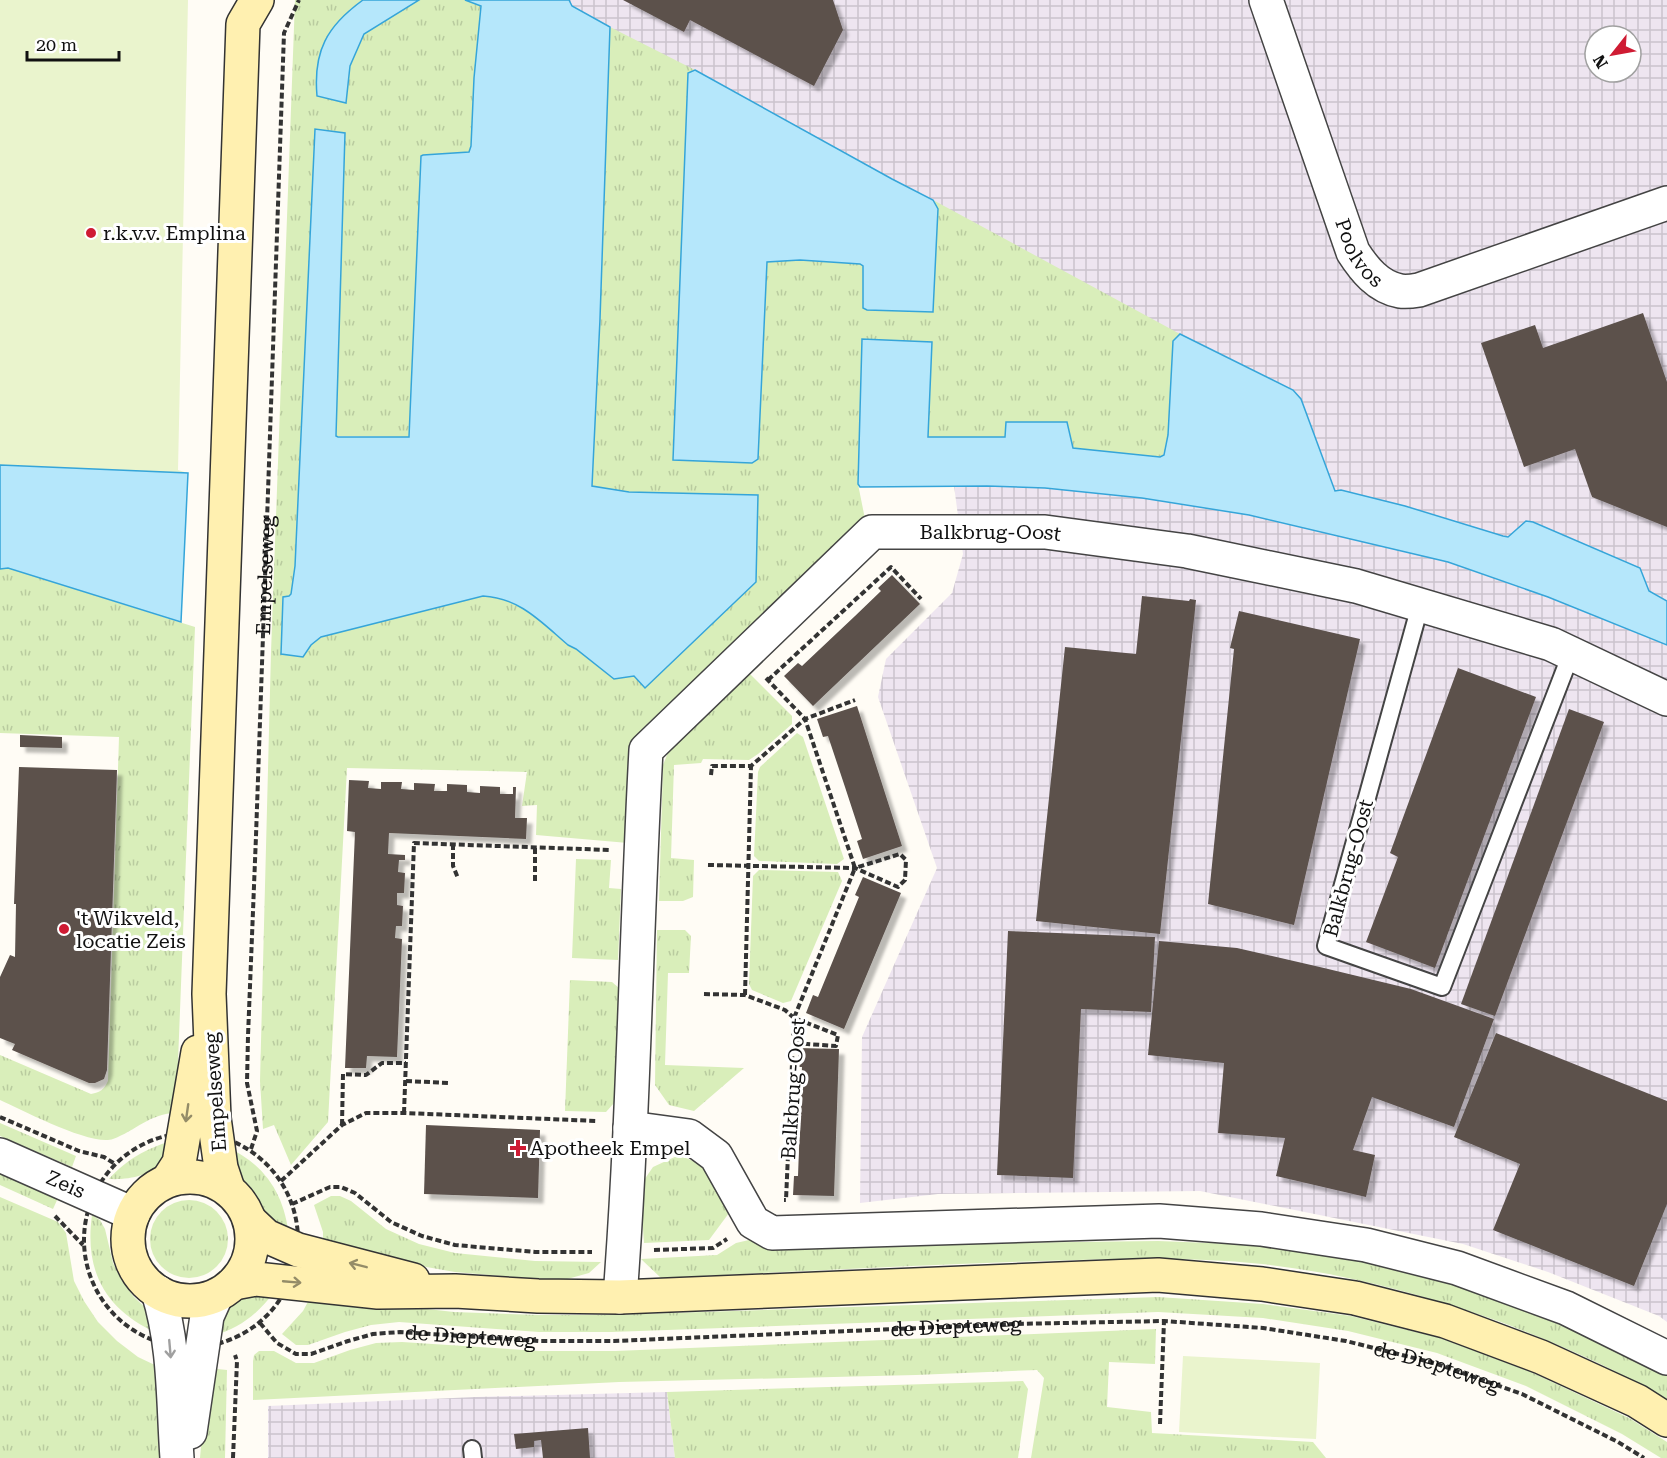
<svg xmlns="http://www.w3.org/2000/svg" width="1667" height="1458" font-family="'Roboto Serif',serif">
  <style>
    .industrial { fill: url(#industrial-grid); fill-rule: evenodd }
    .grass { fill: url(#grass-tufts) }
    .pitch { fill: #eaf4cd }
    .water { fill: #b5e7fb; stroke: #35a5d9; stroke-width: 1.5 }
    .building { fill: #5b514c; filter: url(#shadow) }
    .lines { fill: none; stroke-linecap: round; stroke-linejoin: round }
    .lane-casing { stroke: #444; stroke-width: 20 }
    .street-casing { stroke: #444; stroke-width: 36 }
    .secondary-casing { stroke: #333; stroke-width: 36 }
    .path { stroke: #333; stroke-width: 4; stroke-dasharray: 6 3; stroke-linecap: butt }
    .lane { stroke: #fff; stroke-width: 16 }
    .street { stroke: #fff; stroke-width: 33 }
    .secondary { stroke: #fff0b0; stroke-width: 33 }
    .oneway { stroke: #948c68 }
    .oneway2 { stroke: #a0a0a0 }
    .poi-dot { fill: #cf1b33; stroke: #fff; stroke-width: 2 }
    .labels { text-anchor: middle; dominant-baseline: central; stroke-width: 6; stroke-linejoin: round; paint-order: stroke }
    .poi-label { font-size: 20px; fill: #111; stroke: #fff; text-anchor: start }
    .street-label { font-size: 20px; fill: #111; stroke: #fff }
  </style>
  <defs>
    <pattern id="industrial-grid" width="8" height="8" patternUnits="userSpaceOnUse" patternTransform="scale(1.5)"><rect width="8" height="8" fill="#eee5f0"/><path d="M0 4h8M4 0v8" fill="none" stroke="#cbc3cd"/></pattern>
    <pattern id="grass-tufts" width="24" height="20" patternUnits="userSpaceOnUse" patternTransform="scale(1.5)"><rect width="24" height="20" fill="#d9eeba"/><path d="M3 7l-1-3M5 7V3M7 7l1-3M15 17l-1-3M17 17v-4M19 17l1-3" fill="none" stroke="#b9cb9f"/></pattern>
    <filter id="shadow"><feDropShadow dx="5.5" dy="5.5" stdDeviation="1.5" flood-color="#0004"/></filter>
  </defs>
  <rect width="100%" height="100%" fill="#fffcf5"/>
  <g class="industrial">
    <path d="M447,0H1667V1322L1659,1316L1548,1272L1463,1244L1200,1191L938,1194L860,1203L862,1037L937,868L878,697L886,659L952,593L963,554L950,455ZM1595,36H1631V72H1595Z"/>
    <polygon points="667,1392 675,1458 268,1458 268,1406 476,1397"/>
  </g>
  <g class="grass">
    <path d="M295,0H363L349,10L346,103L350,66L364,34L419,0H465L481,5L474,78L471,146L469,152L424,155L421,159L409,437L336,436L345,133L315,130L295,566L291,594L289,596L283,597L281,654L311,645L321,637L483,595C520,598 541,622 568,645L576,649L629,492L592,486L600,319L610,27L695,70L688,74L673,460L758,459L767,262L800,260L860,264L863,266V308L938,209L933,200L1180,334L1173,341L1168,435L1163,455L1161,457L1073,448L1067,422L1006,430V437H928L932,342L862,339L858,484L865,519L642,729L629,750L628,843L536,835L537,805L522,806L527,772L347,768L328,1122L291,1165L274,1125L263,1129L260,1081L271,652Z"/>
    <path d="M8,568L195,627L176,1113C151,1113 135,1131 113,1139C93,1147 22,1110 0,1100V1055L91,1094C100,1092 104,1090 108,1081L119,737L0,733V569Z"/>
    <polygon points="748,672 792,716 792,724 758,754 749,760 703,759 701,763 674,765 671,858 694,860 693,897 683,901 659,901 663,765 669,750"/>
    <polygon points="797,733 803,737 844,859 837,864 759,861 754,856 758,772 760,767"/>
    <polygon points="576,859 611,860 609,888 621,889 618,960 572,958"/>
    <polygon points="759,870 838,872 842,881 791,1001 783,1003 752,990 749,984 753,876"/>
    <polygon points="657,930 685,930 691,936 689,973 668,973 665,1065 744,1068 694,1111 669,1105 655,1085"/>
    <polygon points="570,980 612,982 619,988 614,1103 606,1112 565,1111"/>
    <polygon points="0,1123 76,1156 72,1167 0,1136"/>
    <path d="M171,1141C168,1147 167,1155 163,1160C152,1176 128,1180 109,1179C127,1159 146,1149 171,1141Z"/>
    <path d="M227,1147C266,1165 285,1196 289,1237L265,1214L250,1188L238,1176Z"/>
    <polygon points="679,1155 705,1166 729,1213 709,1240 644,1243 640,1186 653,1167"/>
    <polygon points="0,1173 58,1198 53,1209 0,1185"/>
    <polygon points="331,1196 340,1196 351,1201 386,1229 419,1244 455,1253 535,1261 601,1262 589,1273 560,1281 455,1272 323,1249 323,1232 314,1205"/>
    <polygon points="0,1197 58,1222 66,1233 74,1281 84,1301 98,1322 117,1341 138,1357 159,1367 160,1458 0,1458"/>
    <circle cx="189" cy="1239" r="39"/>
    <path d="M92,1215L100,1220L105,1229L113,1263L122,1281L134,1297L152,1314L157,1333C106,1310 84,1272 92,1215Z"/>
    <path d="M749,1240L776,1249L1006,1243L1158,1241L1261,1245L1362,1261L1453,1284L1558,1324L1653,1368L1667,1376V1400C1614,1368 1556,1343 1498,1321C1422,1294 1343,1273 1262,1264C1188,1256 1114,1259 1040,1261C913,1265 787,1272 661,1278L641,1259L717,1255L736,1243Z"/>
    <path d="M275,1291C258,1314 240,1328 213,1336C216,1329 219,1321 224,1314C235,1298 256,1292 275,1291Z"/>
    <polygon points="311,1296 454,1312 539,1315 610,1315 1158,1297 1263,1304 1351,1316 1440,1338 1533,1373 1629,1418 1667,1442 1667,1458 1661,1458 1622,1434 1526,1386 1437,1353 1348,1331 1263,1318 1158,1312 612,1332 539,1332 399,1322 371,1325 345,1332 308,1345 296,1345 282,1334 303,1311"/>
    <polygon points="1156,1329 1155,1364 1109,1362 1107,1407 1151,1412 1152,1433 1313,1442 1326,1458 1031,1458 1044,1378 1037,1370 916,1375 619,1382 253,1400 253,1361 254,1355 259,1351 274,1351 296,1363 314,1363 350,1350 376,1343 402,1342 540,1351 615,1351"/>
    <polygon points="208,1368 227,1370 225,1458 200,1458"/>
    <polygon points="1023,1381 1028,1389 1018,1458 675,1458 667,1392"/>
  </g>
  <g class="pitch">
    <polygon points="0,0 188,0 178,470 188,473 0,465"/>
    <polygon points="1183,1356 1320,1363 1316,1439 1179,1432"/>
  </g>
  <g class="water">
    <path d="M363,0H419L364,34L350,66L346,103L317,96C313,51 327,26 363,0Z"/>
    <path d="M465,0H569L572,6L610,27L600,319L592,486L629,492L758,495L756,582L645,688L634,676L614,679L576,649L568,645C541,622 520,598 483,596L321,637L311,645L303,657L281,654L283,597L289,596L291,594L295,566L315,129L345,133L336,436L338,437H409L421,156L423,155L469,152L471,146L474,78L481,6Z"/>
    <polygon points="695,70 892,179 933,200 938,209 933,312 867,310 863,308 863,266 860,264 800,260 767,262 758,459 752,463 673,460 688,73"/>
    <polygon points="1180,334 1293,390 1301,399 1335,491 1341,490 1405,506 1503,536 1508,537 1526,521 1533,522 1640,568 1649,591 1667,601 1667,645 1548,597 1448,562 1249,515 1142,498 1045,488 987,486 860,487 858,484 862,339 932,342 928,437 1005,437 1006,422 1067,422 1073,448 1160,457 1164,455 1168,435 1173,341"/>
    <polygon points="0,465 188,473 181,622 8,568 0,569"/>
  </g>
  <g class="building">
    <polygon points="623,0 833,0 843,30 814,86 690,20 684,32"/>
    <polygon points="1643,313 1667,382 1667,527 1592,497 1575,449 1524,467 1481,343 1535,325 1543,348"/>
    <polygon points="892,575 920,604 813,706 784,676 798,663 802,666 855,616 881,591 878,588"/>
    <polygon points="1142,596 1189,601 1190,599 1196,600 1160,934 1036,921 1065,647 1136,654"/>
    <polygon points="1239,611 1360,639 1294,925 1208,904 1234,649 1230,648"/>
    <polygon points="1458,668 1536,697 1435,968 1366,942 1398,857 1390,853"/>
    <polygon points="857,706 902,846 863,859 857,841 862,839 845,787 828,736 823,737 817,719"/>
    <polygon points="1569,709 1604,722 1495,1016 1461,1004"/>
    <polygon points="20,735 62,737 62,748 20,747"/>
    <polygon points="19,767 117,770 107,1070 104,1079 95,1083 89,1083 12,1050 15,1044 0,1038 0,977 10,955 15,957 16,904 14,904"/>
    <polygon points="349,780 369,781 368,788 381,789 381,782 402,782 401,789 414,790 414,783 435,784 434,791 447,791 447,784 467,785 467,792 480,793 480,786 500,787 500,794 513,794 513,787 516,787 515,818 527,818 526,839 389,833 388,854 405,855 405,860 399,860 398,872 405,873 404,893 397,893 397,905 403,906 402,926 396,926 395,938 402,939 397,1057 367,1056 366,1068 345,1068 355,832 347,831"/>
    <polygon points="863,877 901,893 844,1029 806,1013 813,995 818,997 859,897 855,895"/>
    <polygon points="1008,931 1155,937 1151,1012 1081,1009 1073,1178 997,1175"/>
    <polygon points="1159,941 1237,948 1324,968 1411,989 1494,1019 1454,1127 1372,1097 1353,1150 1375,1155 1366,1197 1276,1176 1285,1138 1218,1133 1224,1063 1148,1055"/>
    <polygon points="1496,1033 1667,1101 1667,1204 1634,1286 1493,1230 1520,1164 1454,1137"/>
    <polygon points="798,1048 839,1049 834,1196 793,1195 794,1176 798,1176 802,1067 798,1067"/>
    <polygon points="426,1125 540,1130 538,1198 424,1194"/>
    <polygon points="588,1428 590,1458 543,1458 541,1440 534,1441 534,1447 516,1449 514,1434"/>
  </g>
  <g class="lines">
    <defs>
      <g id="lane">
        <polyline points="1420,606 1326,946 1442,987 1571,654"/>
        <polyline points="472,1449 473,1458"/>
      </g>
      <g id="street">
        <path id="s3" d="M1266,0L1353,252C1364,269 1378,287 1400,291C1406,292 1413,291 1419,290L1667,203"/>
        <polyline points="630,1128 689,1136 716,1156 753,1222 772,1233 1159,1221 1261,1229 1366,1245 1457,1268 1566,1308 1667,1358"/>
        <path id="s4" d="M0,1155L133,1214"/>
        <path d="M158,1292C175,1345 173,1403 177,1458"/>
        <path id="s5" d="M620,1297C634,1115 636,932 646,750L872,532H1045L1187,551L1356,586L1551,644L1667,699"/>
        <polyline points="190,1432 207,1316 216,1296"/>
      </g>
      <g id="secondary">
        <circle cx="190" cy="1239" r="62"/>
        <polyline points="168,1180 179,1163 198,1052"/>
        <polyline points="228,1189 221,1168 214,1118 209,994 243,24 257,0"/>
        <polyline points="250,1221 266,1236 298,1250 413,1280"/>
        <polyline points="234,1283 256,1279 378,1292 455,1291 538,1296 620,1297 1158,1275 1262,1284 1355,1298 1445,1321 1541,1357 1637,1401 1667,1420"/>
      </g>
    </defs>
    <use href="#lane" class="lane-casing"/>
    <use href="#street" class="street-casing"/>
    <use href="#secondary" class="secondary-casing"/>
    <g class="path">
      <polyline points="766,678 805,719 855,868 794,1018 786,1200 784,1200"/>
      <polyline points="768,680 891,567 921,599"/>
      <polyline points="711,775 712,766 751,766 805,719 855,700"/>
      <polyline points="453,844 453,866 458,878"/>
      <polyline points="708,865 855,868 898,887 905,880 906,860 900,854 855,868"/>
      <polyline points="535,881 535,848"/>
      <polyline points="704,994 745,995 785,1010 794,1018 838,1035 836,1046 793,1043"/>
      <polyline points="745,995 751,766"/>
      <polyline points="406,1081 449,1083"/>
      <polyline points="404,1113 414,843 610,850"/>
      <polyline points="0,1117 79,1151 104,1157 115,1164"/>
      <polyline points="342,1125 343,1074 366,1075 382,1063 406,1063"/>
      <circle cx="191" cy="1240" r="107"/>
      <path id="s1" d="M251,1149L257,1131L247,1083L248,1036L256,836L284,33L299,0"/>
      <polyline points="281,1181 342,1125 366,1113 404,1113 598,1121"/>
      <polyline points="292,1204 330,1187 341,1187 355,1193 391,1222 422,1236 455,1245 535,1252 592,1252"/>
      <polyline points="55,1216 83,1245"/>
      <polyline points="654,1250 713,1248 727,1239"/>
      <path id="s2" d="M260,1323L277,1343L296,1354H311L348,1341L373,1334L400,1332L540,1341H614L1013,1324L1164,1321L1263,1328L1346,1341L1434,1363L1522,1394L1618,1442L1644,1458"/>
      <polyline points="1160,1424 1164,1321"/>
      <polyline points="233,1458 237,1361 235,1355"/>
    </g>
    <use href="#lane" class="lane"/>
    <use href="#street" class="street"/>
    <use href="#secondary" class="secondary"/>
  </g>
  <defs><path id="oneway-shaft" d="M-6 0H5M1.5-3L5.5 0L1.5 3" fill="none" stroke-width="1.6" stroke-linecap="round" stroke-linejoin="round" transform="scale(1.5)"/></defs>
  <g class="oneway">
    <use href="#oneway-shaft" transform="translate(187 1113) rotate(98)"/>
    <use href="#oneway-shaft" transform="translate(358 1265) rotate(-166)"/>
    <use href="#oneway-shaft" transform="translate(292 1282) rotate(5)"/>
  </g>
  <use class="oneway2" href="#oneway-shaft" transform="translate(170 1349) rotate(85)"/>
  <g class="poi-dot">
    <circle cx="91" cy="233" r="6"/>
    <circle cx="64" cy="929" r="6"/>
    <path d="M515 1139h6v6h6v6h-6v6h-6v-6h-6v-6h6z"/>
  </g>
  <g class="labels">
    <g class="poi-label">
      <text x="103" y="233">r.k.v.v. Emplina</text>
      <text x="76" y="918">'t Wikveld,<tspan x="76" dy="23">locatie Zeis</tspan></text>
      <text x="530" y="1148">Apotheek Empel</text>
    </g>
    <g class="street-label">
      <text stroke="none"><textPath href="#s3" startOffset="270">Poolvos</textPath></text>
      <text stroke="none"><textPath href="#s5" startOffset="980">Balkbrug-Oost</textPath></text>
      <text stroke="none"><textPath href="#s1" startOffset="576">Empelseweg</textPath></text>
      <text transform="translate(1348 868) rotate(-75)">Balkbrug-Oost</text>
      <text transform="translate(793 1089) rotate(-86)">Balkbrug-Oost</text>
      <text transform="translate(215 1092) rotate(-94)">Empelseweg</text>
      <text stroke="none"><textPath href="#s4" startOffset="72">Zeis</textPath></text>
      <text stroke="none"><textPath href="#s2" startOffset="712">de Diepteweg</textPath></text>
      <text stroke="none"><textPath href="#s2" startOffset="226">de Diepteweg</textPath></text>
      <text stroke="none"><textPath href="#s2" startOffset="1198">de Diepteweg</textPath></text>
    </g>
  </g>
  <g transform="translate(1613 54) rotate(239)"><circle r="28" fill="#ffffff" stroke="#a0a0a0" stroke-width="1.5"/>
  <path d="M0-4.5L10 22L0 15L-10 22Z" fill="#cf1b33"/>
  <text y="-9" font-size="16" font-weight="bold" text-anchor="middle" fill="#111111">N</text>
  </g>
  <path d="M27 51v9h92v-9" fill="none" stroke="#111111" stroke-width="3"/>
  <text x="36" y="51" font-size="18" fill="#111111" stroke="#ffffff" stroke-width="4.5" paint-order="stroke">20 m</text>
</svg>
